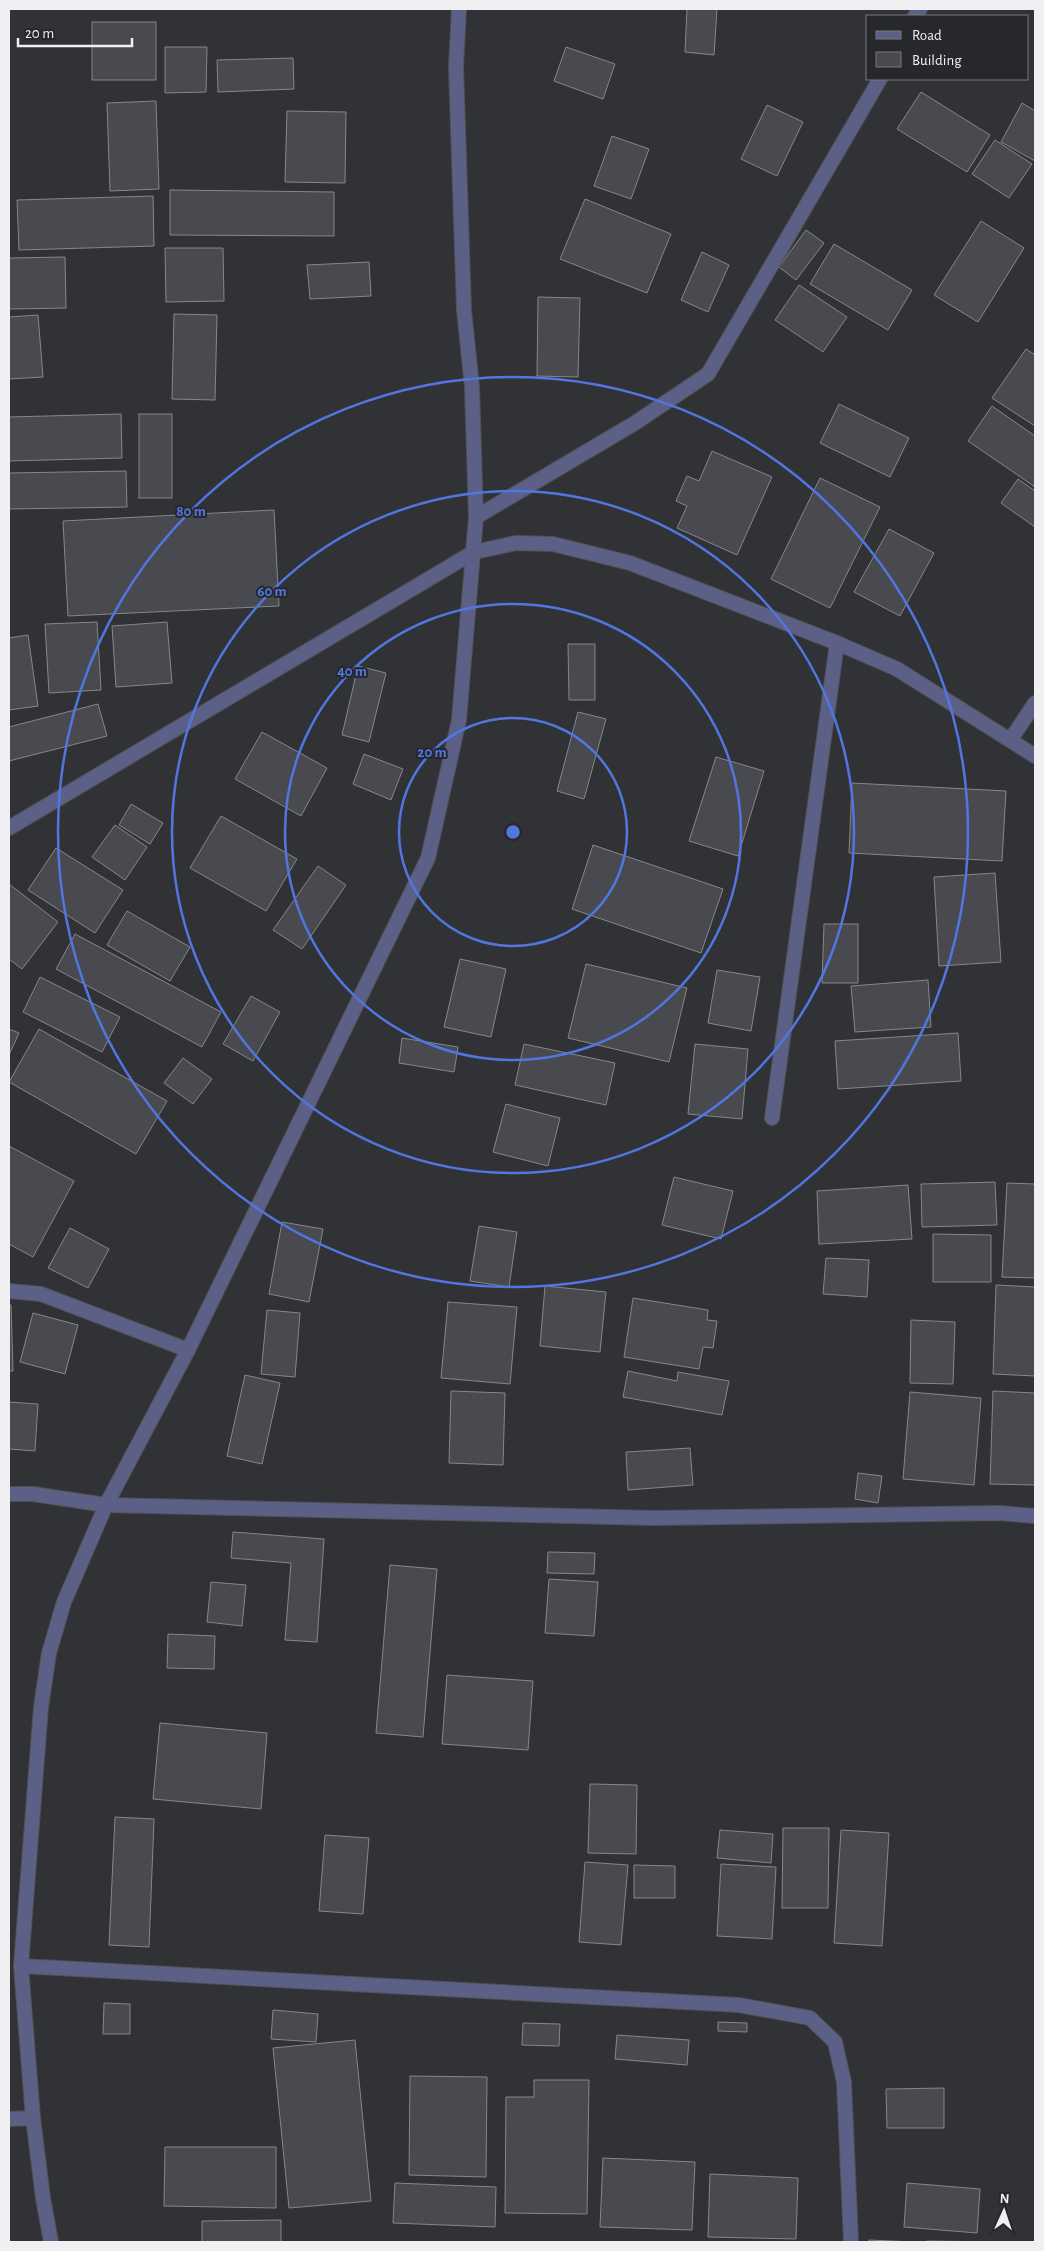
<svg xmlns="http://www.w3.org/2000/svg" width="1044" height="2251" font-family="'Alegreya Sans',sans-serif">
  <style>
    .building { fill: #494a4f; stroke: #86868c }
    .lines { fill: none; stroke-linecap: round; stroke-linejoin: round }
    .minor-casing { stroke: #505054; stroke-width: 16 }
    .tertiary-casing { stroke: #505054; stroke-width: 16 }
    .minor { stroke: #5d6086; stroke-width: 14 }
    .tertiary { stroke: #5d6086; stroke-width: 14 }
    .ring { fill: none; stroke: #5276df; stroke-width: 2.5 }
    .centre { fill: #5276df; stroke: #27282c; stroke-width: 2.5 }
    .ring-label { font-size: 15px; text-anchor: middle; font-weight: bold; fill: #5276df; stroke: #27282c; stroke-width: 4; stroke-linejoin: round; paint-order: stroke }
  </style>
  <rect width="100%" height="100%" fill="#313236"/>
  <g class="building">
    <polygon points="687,9 717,9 714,55 685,52"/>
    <rect x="92" y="22" width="64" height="58"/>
    <polygon points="165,47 207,47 206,92 165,93"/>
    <polygon points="566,47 615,64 603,99 554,81"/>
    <polygon points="293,58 294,89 218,92 217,60"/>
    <polygon points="921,92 990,135 967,172 897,129"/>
    <polygon points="156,101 159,189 110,191 107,103"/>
    <polygon points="1022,103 1035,111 1035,161 1001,142"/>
    <polygon points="767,105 803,122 777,176 741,159"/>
    <polygon points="287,111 346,112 345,183 285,182"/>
    <polygon points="612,136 649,149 631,199 594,186"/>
    <polygon points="995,140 1032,164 1009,198 972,174"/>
    <polygon points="170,190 334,192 334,236 170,235"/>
    <polygon points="153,196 154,246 19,250 17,200"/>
    <polygon points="585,199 671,234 647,293 560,259"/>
    <polygon points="981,221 1024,248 978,322 934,295"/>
    <polygon points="806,230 824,243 796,280 779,267"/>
    <polygon points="834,244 912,290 888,330 810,284"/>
    <polygon points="165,248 223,248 224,301 166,302"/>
    <polygon points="702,252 729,265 708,312 681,300"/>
    <polygon points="65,257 66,308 9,309 9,258"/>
    <polygon points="369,262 371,296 310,299 307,265"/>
    <polygon points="799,285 847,317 823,352 775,320"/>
    <polygon points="538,297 580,298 578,377 537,376"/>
    <polygon points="174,314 217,315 215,400 172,399"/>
    <polygon points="38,315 43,377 9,379 9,317"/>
    <polygon points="1026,349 1035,355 1035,426 992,398"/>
    <polygon points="839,404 909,438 890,477 820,443"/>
    <polygon points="992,406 1035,436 1035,487 968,441"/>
    <polygon points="121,414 122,458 9,461 9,417"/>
    <rect x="139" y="414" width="33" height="84"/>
    <polygon points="712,451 772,477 737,555 677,528 687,506 676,501 687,476 699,481"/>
    <polygon points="126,471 127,507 9,509 9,473"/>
    <polygon points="820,478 880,507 830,608 771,579"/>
    <polygon points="1018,479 1035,491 1035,527 1001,503"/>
    <polygon points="274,510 279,606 68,616 63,521"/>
    <polygon points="889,529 934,553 900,616 854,592"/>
    <polygon points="97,622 101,690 49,693 45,624"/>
    <polygon points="167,622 172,683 116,687 112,626"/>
    <polygon points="28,635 38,706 9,710 9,638"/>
    <polygon points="568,644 595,644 595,700 569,700"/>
    <polygon points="358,666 386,673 369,742 342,735"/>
    <polygon points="98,704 107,736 9,761 9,727"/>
    <polygon points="578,712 606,719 584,799 557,791"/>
    <polygon points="262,732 327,768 301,816 235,779"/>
    <polygon points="364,754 403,769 391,800 353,784"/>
    <polygon points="716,757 764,771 738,856 689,841"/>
    <polygon points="852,783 1006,791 1002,861 849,853"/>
    <polygon points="131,804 163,823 150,844 119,825"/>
    <polygon points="221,816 297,859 266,911 190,868"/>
    <polygon points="115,825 147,847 125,880 92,857"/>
    <polygon points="593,845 723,889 701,953 572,909"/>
    <polygon points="56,848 123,890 95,933 28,890"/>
    <polygon points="318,866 346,885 302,949 273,930"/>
    <polygon points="995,873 1001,962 939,966 934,877"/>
    <polygon points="9,884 58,922 22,969 9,959"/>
    <polygon points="127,911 190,947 170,981 107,945"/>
    <polygon points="824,924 858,924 858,983 822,983"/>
    <polygon points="75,934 221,1012 202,1047 56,969"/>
    <polygon points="460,959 506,969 491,1037 444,1027"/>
    <polygon points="586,964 687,988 669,1062 568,1038"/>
    <polygon points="717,970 760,977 751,1031 708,1023"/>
    <polygon points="40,977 120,1017 102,1052 23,1012"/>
    <polygon points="928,980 931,1027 855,1032 851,986"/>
    <polygon points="251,996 280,1012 253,1061 223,1044"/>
    <polygon points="9,1029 19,1033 9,1055"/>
    <polygon points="39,1029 167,1101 136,1154 9,1082"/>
    <polygon points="958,1033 961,1081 838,1089 835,1041"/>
    <polygon points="402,1038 458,1047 454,1072 399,1063"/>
    <polygon points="524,1044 615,1063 606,1105 515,1085"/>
    <polygon points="695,1044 748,1049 742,1119 688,1114"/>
    <polygon points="183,1058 212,1079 193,1104 164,1083"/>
    <polygon points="506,1104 560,1118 548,1166 493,1152"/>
    <polygon points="9,1146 74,1181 33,1257 9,1244"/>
    <polygon points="674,1177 733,1191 721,1239 662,1225"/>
    <polygon points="995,1182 997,1225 922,1227 921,1184"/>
    <polygon points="1007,1183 1035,1184 1035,1278 1002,1277"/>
    <polygon points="908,1185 912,1239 819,1244 817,1191"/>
    <polygon points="282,1222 323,1229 309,1302 269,1294"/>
    <polygon points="479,1226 517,1232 509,1287 470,1281"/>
    <polygon points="70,1228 109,1249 88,1288 48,1268"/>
    <polygon points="933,1234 991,1235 991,1282 933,1282"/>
    <polygon points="826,1258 869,1260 867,1297 823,1294"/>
    <polygon points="996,1285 1035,1287 1035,1376 993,1374"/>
    <polygon points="545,1286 606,1292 600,1352 540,1346"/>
    <polygon points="633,1298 708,1310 707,1320 717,1321 713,1348 703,1347 699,1369 624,1357"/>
    <polygon points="448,1302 517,1307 510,1384 441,1378"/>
    <polygon points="9,1305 11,1305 13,1371 9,1371"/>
    <polygon points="267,1310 300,1313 295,1377 261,1374"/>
    <polygon points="33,1313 78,1325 65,1374 20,1362"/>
    <polygon points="911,1320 955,1322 953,1384 910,1383"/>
    <polygon points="628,1371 677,1381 678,1372 729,1381 722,1415 623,1397"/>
    <polygon points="245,1375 280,1383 262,1464 227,1456"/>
    <polygon points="451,1391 505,1393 503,1465 449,1463"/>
    <polygon points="993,1391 1035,1393 1035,1485 990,1484"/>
    <polygon points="910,1392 981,1398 974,1485 903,1479"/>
    <polygon points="9,1402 38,1404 35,1451 9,1449"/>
    <polygon points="690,1448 693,1485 628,1490 626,1452"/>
    <polygon points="858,1473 882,1476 878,1503 855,1499"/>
    <polygon points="233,1532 324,1539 317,1642 285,1640 291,1563 231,1558"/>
    <polygon points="548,1552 595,1553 594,1574 547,1573"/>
    <polygon points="390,1565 437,1569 423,1737 376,1733"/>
    <polygon points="549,1579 598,1582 594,1636 545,1633"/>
    <polygon points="211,1582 246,1585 242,1626 207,1622"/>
    <polygon points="168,1634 215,1636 214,1669 167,1668"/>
    <polygon points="447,1675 533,1681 528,1750 442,1744"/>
    <polygon points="160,1723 267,1733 261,1809 153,1799"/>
    <polygon points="590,1784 637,1785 636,1854 588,1853"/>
    <polygon points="115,1817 154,1819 149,1947 109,1945"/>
    <polygon points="783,1828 829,1828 828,1908 782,1908"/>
    <polygon points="720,1830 773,1834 771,1863 717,1858"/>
    <polygon points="841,1830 889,1833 882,1946 834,1943"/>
    <polygon points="325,1835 369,1838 363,1914 319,1911"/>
    <polygon points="585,1862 628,1865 621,1945 579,1942"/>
    <polygon points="721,1864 776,1867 772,1939 717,1936"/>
    <polygon points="634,1865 675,1866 675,1898 634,1898"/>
    <polygon points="104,2003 130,2004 130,2034 103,2034"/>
    <polygon points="273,2010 318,2014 316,2042 271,2039"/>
    <polygon points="718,2022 747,2023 747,2032 718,2031"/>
    <polygon points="523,2023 560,2024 559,2046 522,2045"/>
    <polygon points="617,2035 689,2040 687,2065 615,2059"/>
    <polygon points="355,2040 371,2201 289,2208 273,2048"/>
    <polygon points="410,2076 487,2077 486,2177 409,2175"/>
    <polygon points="534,2080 589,2080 587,2214 505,2213 506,2097 534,2097"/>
    <polygon points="944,2088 944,2128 887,2128 886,2089"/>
    <polygon points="165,2147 276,2147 276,2208 164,2206"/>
    <polygon points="603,2158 695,2162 692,2230 600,2227"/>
    <polygon points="710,2174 798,2178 796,2239 708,2237"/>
    <polygon points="395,2183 496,2187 495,2227 393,2223"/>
    <polygon points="907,2183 980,2189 977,2233 904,2227"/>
    <polygon points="281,2220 281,2242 202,2242 202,2221"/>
    <polygon points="869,2240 913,2242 869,2242"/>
    <polygon points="927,2241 999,2242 927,2242"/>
  </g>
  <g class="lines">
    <defs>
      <g id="minor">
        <polyline points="915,16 920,9"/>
        <polyline points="476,517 635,423 708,374 880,79"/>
        <polyline points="1011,739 1035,703"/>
        <polyline points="9,828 474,552 516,543 553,544 630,563 837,643 897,669 1035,756"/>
        <polyline points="772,1118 837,643"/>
        <polyline points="9,1291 41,1294 188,1350"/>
        <polyline points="9,1494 33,1494 106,1505 653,1518 999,1513 1035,1516"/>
        <polyline points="21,1966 739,2005 810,2018 835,2042 844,2082 851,2242"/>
        <polyline points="9,2119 33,2118"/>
      </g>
      <polyline id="tertiary" points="51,2242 43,2198 33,2118 21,1966 41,1707 49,1653 64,1602 106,1505 188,1350 428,858 459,720 476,517 472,387 464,310 456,67 459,9"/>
    </defs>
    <use href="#minor" class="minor-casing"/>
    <use href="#tertiary" class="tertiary-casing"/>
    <use href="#minor" class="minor"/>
    <use href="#tertiary" class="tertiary"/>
  </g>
  <g class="ring">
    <circle cx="513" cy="832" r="114"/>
    <circle cx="513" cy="832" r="228"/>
    <circle cx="513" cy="832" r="341"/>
    <circle cx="513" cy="832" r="455"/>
  </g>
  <circle cx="513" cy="832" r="8" class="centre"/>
  <g class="ring-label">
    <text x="191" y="516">80 m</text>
    <text x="272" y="596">60 m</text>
    <text x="352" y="676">40 m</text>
    <text x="432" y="757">20 m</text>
  </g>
  <rect width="1044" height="2251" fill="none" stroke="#f0f0f3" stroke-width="20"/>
  <rect x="866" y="15" width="162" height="65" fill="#27282c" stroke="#77787c"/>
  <rect x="876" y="31" width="25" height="8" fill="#5d6086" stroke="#77787c"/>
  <text x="912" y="40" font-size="15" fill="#f0f0f3">Road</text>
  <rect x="876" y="52" width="25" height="15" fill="#494a4f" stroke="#77787c"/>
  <text x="912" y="65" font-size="15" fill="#f0f0f3">Building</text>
  <g transform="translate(1004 2211) rotate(3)" stroke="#27282c" stroke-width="4" paint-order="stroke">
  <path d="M0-4L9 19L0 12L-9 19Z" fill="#f0f0f3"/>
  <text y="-8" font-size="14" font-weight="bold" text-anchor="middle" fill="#f0f0f3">N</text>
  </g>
  <path d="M18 38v8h114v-8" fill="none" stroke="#f0f0f3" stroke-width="2.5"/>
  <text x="25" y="38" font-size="15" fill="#f0f0f3" stroke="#27282c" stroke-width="4" paint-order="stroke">20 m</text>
</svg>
